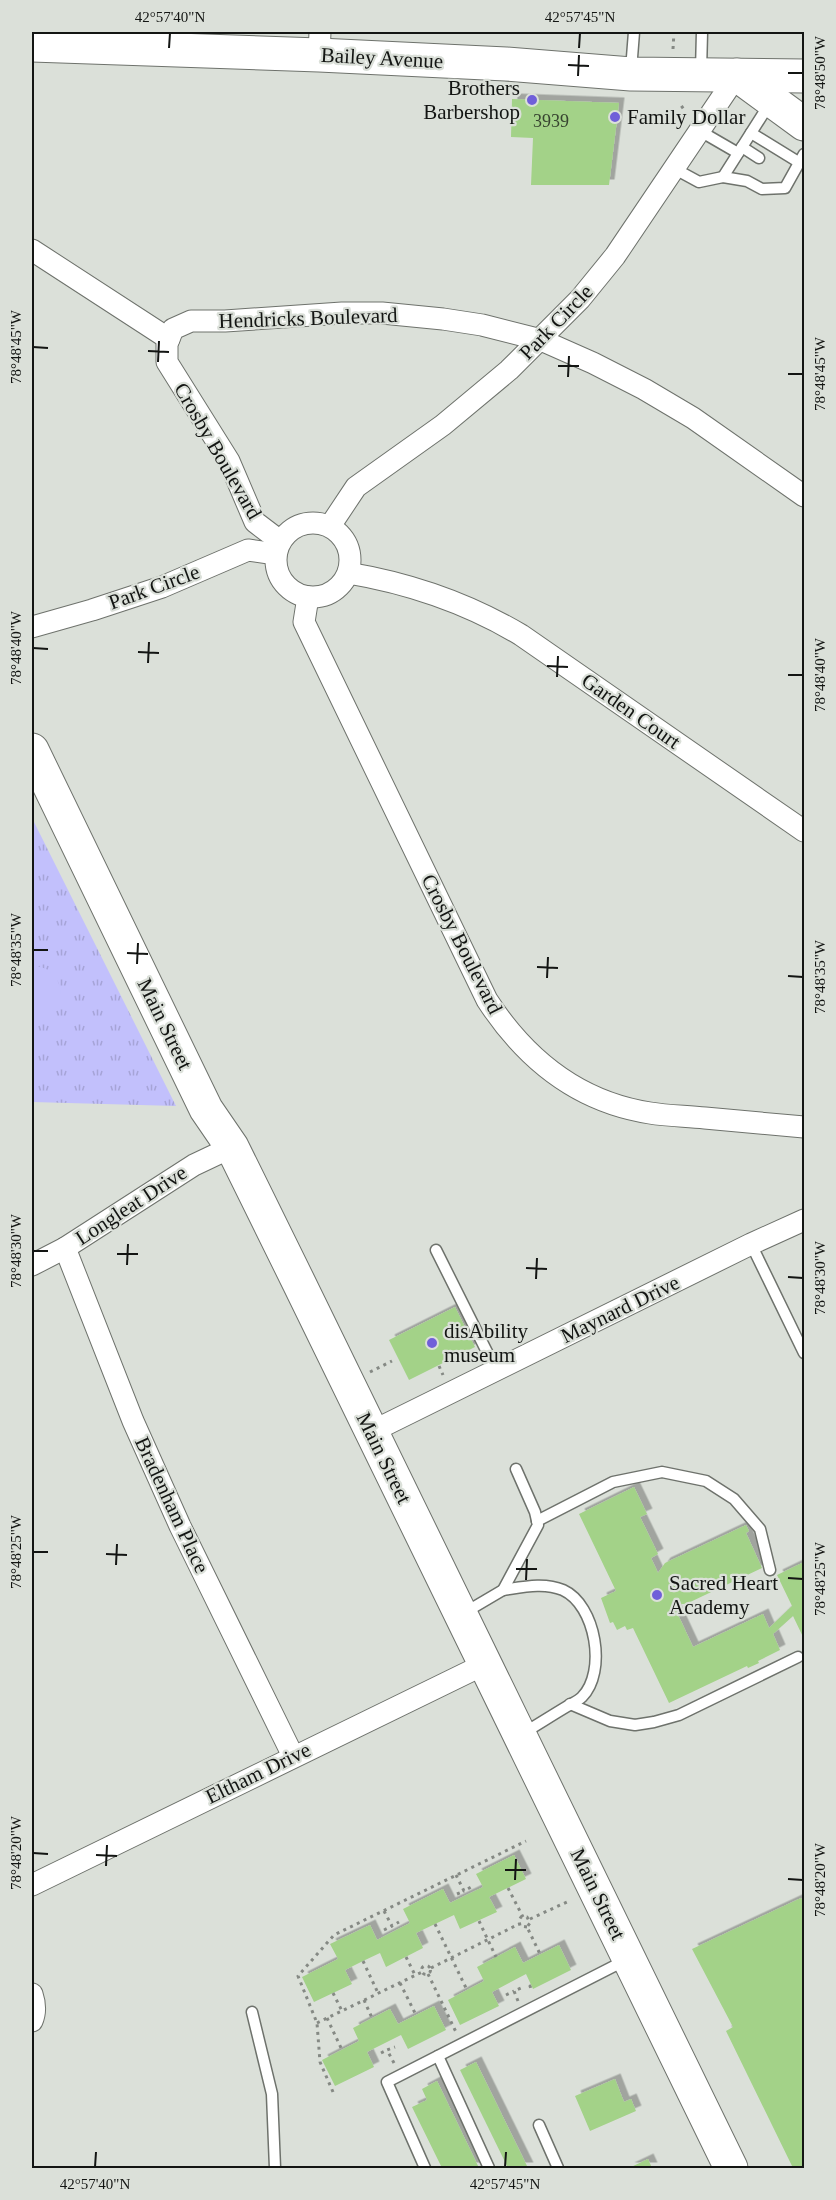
<svg xmlns="http://www.w3.org/2000/svg" width="836" height="2200" font-family="Georgia,serif">
  <style>
    .grass { fill: url(#grass-tufts) }
    .pitch { fill: #c2c0fc }
    .building { fill: #a3d288; filter: url(#shadow) }
    .lines { fill: none; stroke-linecap: round; stroke-linejoin: round }
    .service-casing { stroke: #6e726c; stroke-width: 13 }
    .minor-casing { stroke: #6e726c; stroke-width: 23 }
    .primary-casing { stroke: #6e726c; stroke-width: 35 }
    .path { stroke: #858984; stroke-width: 3; stroke-dasharray: 3 4.5; stroke-linecap: butt }
    .service { stroke: #fff; stroke-width: 10 }
    .minor { stroke: #fff; stroke-width: 21 }
    .primary { stroke: #fff; stroke-width: 33 }
    .ticks { fill: none; stroke: #131513; stroke-width: 2 }
    .poi-dot { fill: #705fd9; stroke: #dbe0d9; stroke-width: 2 }
    .labels { text-anchor: middle; dominant-baseline: central; stroke-width: 4.5; stroke-linejoin: round; paint-order: stroke }
    .number-label { font-size: 18px; fill: #374430 }
    .street-label { font-size: 21px; fill: #131513; stroke: #dbe0d9 }
    .poi-label { font-size: 21px; fill: #131513; stroke: #dbe0d9; text-anchor: start }
    .neatline { fill: none; stroke: #131513; stroke-width: 2 }
    .ticks-label { font-size: 15px; text-anchor: middle; fill: #131513 }
  </style>
  <defs>
    <pattern id="grass-tufts" width="24" height="20" patternUnits="userSpaceOnUse" patternTransform="scale(1.5)"><rect width="24" height="20" fill="#c2c0fc"/><path d="M3 7l-1-3M5 7V3M7 7l1-3M15 17l-1-3M17 17v-4M19 17l1-3" fill="none" stroke="#a6a4d7"/></pattern>
    <filter id="shadow"><feDropShadow dx="5.5" dy="-5.5" stdDeviation="0" flood-color="#0004"/></filter>
  </defs>
  <rect width="100%" height="100%" fill="#dbe0d9"/>
  <polygon class="grass" points="32,818 176,1106 32,1102"/>
  <path class="pitch" d="M32,966C68,966 71,1015 32,1020Z"/>
  <g class="building">
    <polygon points="512,99 619,103 609,185 531,185 533,138 511,137"/>
    <polygon points="455,1307 475,1347 409,1380 389,1340"/>
    <polygon points="634,1487 647,1514 640,1517 658,1554 651,1558 658,1573 665,1563 746,1525 749,1531 746,1533 762,1568 686,1604 673,1604 693,1647 763,1614 769,1628 792,1606 777,1575 804,1562 804,1639 793,1616 773,1634 780,1650 758,1661 759,1663 748,1668 747,1666 669,1703 633,1628 627,1630 625,1626 617,1630 613,1622 610,1623 601,1598 616,1591 579,1514"/>
    <polygon points="514,1855 526,1879 489,1897 497,1912 460,1929 454,1915 416,1933 423,1948 386,1967 380,1953 363,1961 345,1970 352,1984 314,2002 302,1977 338,1959 330,1944 370,1925 377,1940 410,1923 403,1909 443,1889 450,1903 483,1887 476,1874"/>
    <polygon points="801,1898 804,1904 804,2168 793,2168 726,2031 733,2027 692,1949"/>
    <polygon points="559,1945 571,1970 533,1989 526,1974 492,1992 499,2006 460,2025 448,2000 484,1981 477,1967 515,1947 523,1963"/>
    <polygon points="434,2006 446,2030 408,2049 401,2035 367,2052 374,2067 335,2086 322,2060 359,2041 353,2028 390,2009 398,2024"/>
    <polygon points="476,2062 528,2168 508,2168 460,2070"/>
    <polygon points="615,2079 624,2102 631,2099 636,2111 590,2131 575,2096"/>
    <polygon points="437,2081 479,2168 442,2168 412,2107 427,2100 422,2089"/>
    <polygon points="648,2159 652,2168 629,2168"/>
  </g>
  <g class="lines">
    <defs>
      <g id="service">
        <polyline points="631,70 634,32"/>
        <polyline points="701,71 702,32"/>
        <polyline points="700,131 738,153"/>
        <polyline points="751,133 800,163"/>
        <polyline points="742,147 759,158"/>
        <polyline points="675,169 699,182 723,177 747,181 762,189 785,188 804,154"/>
        <polyline points="723,177 770,103"/>
        <polyline points="751,1244 804,1353"/>
        <polyline points="436,1250 496,1370"/>
        <polyline points="537,1521 613,1482 662,1472 706,1481 734,1499 760,1529 770,1570"/>
        <path d="M503,1590C523,1587 544,1582 563,1590C596,1605 607,1672 582,1697C578,1701 571,1704 566,1707C551,1716 537,1725 522,1734"/>
        <polyline points="464,1613 503,1590 538,1525 535,1512 516,1469"/>
        <polyline points="570,1704 610,1721 635,1725 654,1722 679,1715 798,1657"/>
        <polyline points="252,2012 272,2094 275,2168"/>
        <polyline points="438,2056 489,2168"/>
        <polyline points="539,2125 558,2168"/>
        <polyline points="425,2168 387,2082 626,1960"/>
      </g>
      <g id="minor">
        <polyline points="319,55 320,32"/>
        <polyline points="32,250 169,339"/>
        <circle cx="313" cy="560" r="37"/>
        <polyline points="330,526 356,487 443,425 509,370 580,299 615,256 737,75"/>
        <polyline points="280,541 255,522 229,461 167,362 167,344 173,329 191,321 225,321 342,313 382,313 443,319 482,325 541,340 593,363 644,389 693,418 804,496"/>
        <path d="M348,573C408,583 469,604 521,635L804,831"/>
        <path d="M308,597L304,622L487,1000C526,1060 578,1102 650,1113C668,1116 687,1116 705,1118C738,1121 771,1124 804,1127"/>
        <polyline points="32,627 92,610 162,587 248,550 276,554"/>
        <polyline points="65,1248 133,1421 180,1526 293,1756"/>
        <polyline points="32,1265 65,1248 194,1165 232,1147"/>
        <polyline points="371,1432 751,1244 804,1220"/>
        <polyline points="32,1885 485,1664"/>
        <path d="M32,1994C35,2003 36,2012 32,2021"/>
      </g>
      <g id="primary">
        <polyline points="32,45 319,55 506,64 631,74 804,76"/>
        <polyline points="737,75 804,124"/>
        <polyline points="32,750 206,1109 232,1147 299,1283 731,2168"/>
      </g>
    </defs>
    <use href="#service" class="service-casing"/>
    <use href="#minor" class="minor-casing"/>
    <use href="#primary" class="primary-casing"/>
    <g class="path">
      <polyline points="673,49 674,32"/>
      <polyline points="681,108 684,106"/>
      <polyline points="732,120 735,126"/>
      <polyline points="439,1366 443,1375"/>
      <polyline points="370,1372 392,1361"/>
      <polyline points="456,1875 464,1891 471,1887"/>
      <polyline points="508,1888 523,1917"/>
      <polyline points="457,1894 464,1891"/>
      <polyline points="384,1911 392,1926 399,1922"/>
      <polyline points="530,1919 569,1901"/>
      <polyline points="479,1921 496,1957"/>
      <polyline points="435,1924 467,1990"/>
      <polyline points="527,1927 520,1926 519,1920 521,1917 527,1917 530,1923 527,1927 540,1954"/>
      <polyline points="384,1930 392,1926"/>
      <polyline points="406,1957 415,1975"/>
      <polyline points="363,1961 378,1993"/>
      <circle cx="426" cy="1970" r="4.5"/>
      <polyline points="431,1968 519,1924"/>
      <polyline points="428,1974 456,2032"/>
      <polyline points="400,1983 416,2015"/>
      <polyline points="531,1986 530,1986 532,1992"/>
      <polyline points="333,1993 342,2011"/>
      <polyline points="506,1995 514,1991"/>
      <polyline points="364,2000 372,2018"/>
      <polyline points="518,2001 514,1991 521,1988"/>
      <polyline points="327,2018 342,2050"/>
      <polyline points="317,2023 422,1972"/>
      <polyline points="381,2053 387,2050"/>
      <polyline points="394,2063 387,2050 395,2047"/>
      <polyline points="333,2092 320,2062 317,2023 298,1976 334,1935 526,1841"/>
    </g>
    <use href="#service" class="service"/>
    <use href="#minor" class="minor"/>
    <use href="#primary" class="primary"/>
  </g>
  <path class="ticks" d="M169,48L170,33M579,48L580,33M568,65L589,66M788,73H803M578,76L579,55M33,347L48,348M148,351L169,352M158,362L159,341M558,366H579M788,374H803M568,377L569,356M33,648L48,649M138,652L159,653M148,663L149,642M547,666L568,667M788,675H803M557,677L558,656M33,950H48M127,953L148,954M137,964L138,943M537,967L558,968M788,976L803,977M547,978L548,957M33,1251H48M117,1254H138M127,1265L128,1244M526,1268L547,1269M788,1277L803,1278M536,1279L537,1258M33,1552H48M106,1554L127,1555M116,1565L117,1544M516,1569H537M788,1578L803,1579M526,1580L527,1559M33,1853L48,1854M96,1855L117,1856M106,1866L107,1845M505,1870H526M788,1879L803,1880M515,1880L516,1859M95,2167L96,2152M505,2167L506,2152"/>
  <g class="poi-dot">
    <circle cx="532" cy="100" r="6"/>
    <circle cx="615" cy="117" r="6"/>
    <circle cx="432" cy="1343" r="6"/>
    <circle cx="657" cy="1595" r="6"/>
  </g>
  <g class="labels">
    <g class="number-label">
      <text x="551" y="121">3939</text>
    </g>
    <g class="street-label">
      <text transform="translate(382 58) rotate(3)">Bailey Avenue</text>
      <text transform="translate(308 318) rotate(-2)">Hendricks Boulevard</text>
      <text transform="translate(556 322) rotate(-46)">Park Circle</text>
      <text transform="translate(218 451) rotate(60)">Crosby Boulevard</text>
      <text transform="translate(154 587) rotate(-20)">Park Circle</text>
      <text transform="translate(631 711) rotate(35)">Garden Court</text>
      <text transform="translate(462 944) rotate(63)">Crosby Boulevard</text>
      <text transform="translate(165 1024) rotate(64)">Main Street</text>
      <text transform="translate(131 1205) rotate(-33)">Longleat Drive</text>
      <text transform="translate(620 1309) rotate(-26)">Maynard Drive</text>
      <text transform="translate(384 1458) rotate(64)">Main Street</text>
      <text transform="translate(172 1505) rotate(65)">Bradenham Place</text>
      <text transform="translate(258 1773) rotate(-26)">Eltham Drive</text>
      <text transform="translate(598 1894) rotate(64)">Main Street</text>
    </g>
    <g class="poi-label">
      <text x="520" y="88" text-anchor="end">Brothers<tspan x="520" dy="24">Barbershop</tspan></text>
      <text x="627" y="117">Family Dollar</text>
      <text x="444" y="1331">disAbility<tspan x="444" dy="24">museum</tspan></text>
      <text x="669" y="1583">Sacred Heart<tspan x="669" dy="24">Academy</tspan></text>
    </g>
  </g>
  <rect width="836" height="2200" fill="none" stroke="#dbe0d9" stroke-width="66"/>
  <rect x="33" y="33" width="770" height="2134" class="neatline"/>
  <g class="ticks-label">
    <text x="170" y="22">42°57'40"N</text>
    <text x="580" y="22">42°57'45"N</text>
    <text transform="translate(820 73) rotate(-90)" y="5">78°48'50"W</text>
    <text transform="translate(16 347) rotate(-90)" y="5">78°48'45"W</text>
    <text transform="translate(820 374) rotate(-90)" y="5">78°48'45"W</text>
    <text transform="translate(16 648) rotate(-90)" y="5">78°48'40"W</text>
    <text transform="translate(820 675) rotate(-90)" y="5">78°48'40"W</text>
    <text transform="translate(16 950) rotate(-90)" y="5">78°48'35"W</text>
    <text transform="translate(820 977) rotate(-90)" y="5">78°48'35"W</text>
    <text transform="translate(16 1251) rotate(-90)" y="5">78°48'30"W</text>
    <text transform="translate(820 1278) rotate(-90)" y="5">78°48'30"W</text>
    <text transform="translate(16 1552) rotate(-90)" y="5">78°48'25"W</text>
    <text transform="translate(820 1579) rotate(-90)" y="5">78°48'25"W</text>
    <text transform="translate(16 1853) rotate(-90)" y="5">78°48'20"W</text>
    <text transform="translate(820 1880) rotate(-90)" y="5">78°48'20"W</text>
    <text x="95" y="2189">42°57'40"N</text>
    <text x="505" y="2189">42°57'45"N</text>
  </g>
</svg>
